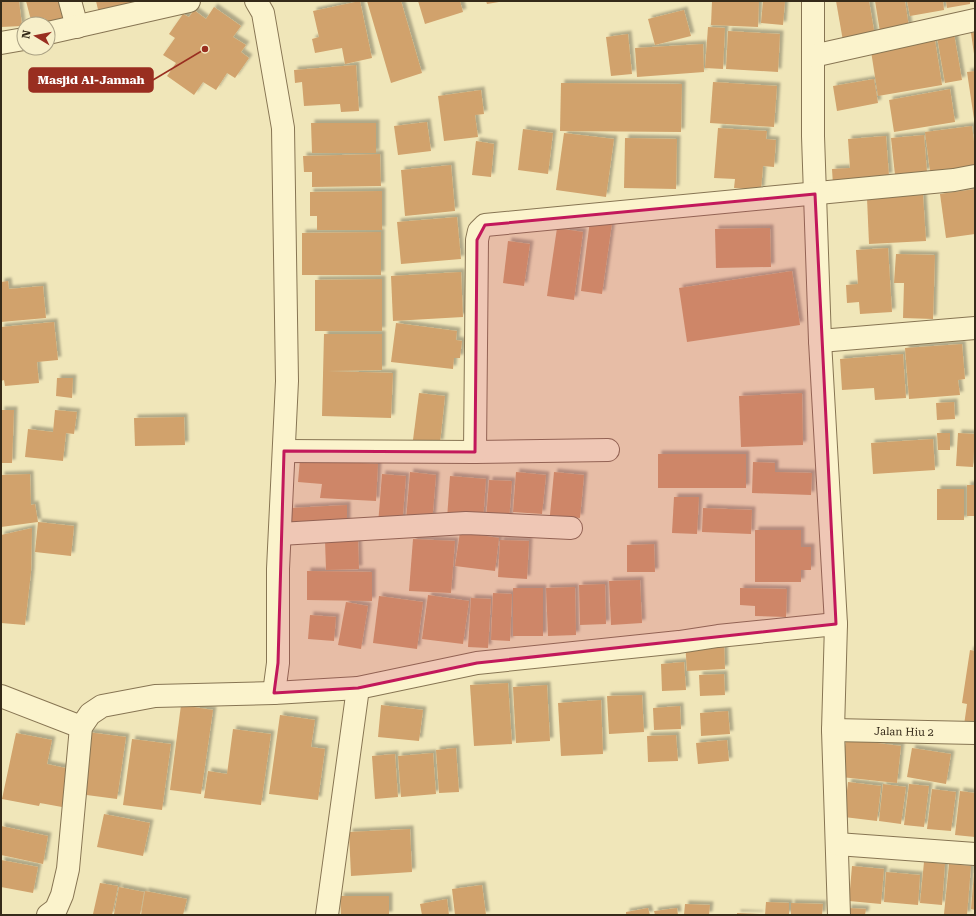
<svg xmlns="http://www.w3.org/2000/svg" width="976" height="916" font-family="'Roboto Serif',serif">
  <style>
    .building { fill: #d1a26c; filter: url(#shadow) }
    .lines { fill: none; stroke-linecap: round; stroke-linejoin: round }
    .minor-casing { stroke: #877553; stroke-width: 24 }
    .minor { stroke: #fbf3cc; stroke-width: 22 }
    .marked { fill: #c2185b; fill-opacity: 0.2; stroke: #c2185b; stroke-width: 3; stroke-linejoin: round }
    .labels { text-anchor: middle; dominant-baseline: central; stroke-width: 4; stroke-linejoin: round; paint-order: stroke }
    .street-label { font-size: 11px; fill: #352a19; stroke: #f7efc9 }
    .leader { fill: none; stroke: #992e20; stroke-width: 1.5 }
    .callout-dot { fill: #992e20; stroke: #f7efc9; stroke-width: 1.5 }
    .callout { fill: #992e20; stroke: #992e20; stroke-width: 1.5 }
    .callout-label { font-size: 12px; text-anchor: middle; font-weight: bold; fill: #fff }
  </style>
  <defs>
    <filter id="shadow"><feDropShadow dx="3.5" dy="-3.5" stdDeviation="1" flood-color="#0004"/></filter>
  </defs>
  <rect width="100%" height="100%" fill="#f0e6b9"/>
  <g class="building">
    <polygon points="1,1 19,1 22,26 1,27"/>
    <polygon points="26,1 63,1 67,18 43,24 32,24"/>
    <polygon points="96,1 150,1 99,14"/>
    <polygon points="360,1 372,58 345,64 342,48 315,53 312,39 319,37 313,11"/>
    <polygon points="367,1 401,1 422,73 391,83"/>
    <polygon points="418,1 460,1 463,12 425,24"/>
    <polygon points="486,1 499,1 499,2 487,4"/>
    <polygon points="712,1 759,1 758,27 711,25"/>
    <polygon points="763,1 785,1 783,25 761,23"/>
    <polygon points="836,1 869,1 875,36 843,41"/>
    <polygon points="875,1 905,1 909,27 880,32"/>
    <polygon points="907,1 943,1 944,10 910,16"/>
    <polygon points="946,1 970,1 970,4 947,8"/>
    <polygon points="214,7 241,26 233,37 246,45 241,52 249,58 235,78 227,73 216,90 203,82 194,95 167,76 176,63 163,55 175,38 169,34 183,14 189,17 194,10 206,19"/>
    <polygon points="684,10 691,36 655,45 648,19"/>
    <polygon points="708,27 725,28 723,69 705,68"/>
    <polygon points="953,28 962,80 945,83 936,31"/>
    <polygon points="728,31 780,34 778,72 726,69"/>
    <polygon points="975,32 975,53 974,54 971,33"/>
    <polygon points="628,34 632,74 611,76 606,37"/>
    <polygon points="935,40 942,85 878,96 871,51"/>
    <polygon points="703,44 704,72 637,77 635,48"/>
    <polygon points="356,65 359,111 341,112 340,104 304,106 302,82 295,83 294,70"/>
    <polygon points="975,71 975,119 974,119 967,72"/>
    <polygon points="874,79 878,103 837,111 833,86"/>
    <polygon points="713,82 777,86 774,127 710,123"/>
    <polygon points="561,83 682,84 681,132 560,131"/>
    <polygon points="950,89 955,122 894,132 889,100"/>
    <polygon points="481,90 484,114 475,115 478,137 444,141 438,96"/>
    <polygon points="427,122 431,151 398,155 394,126"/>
    <polygon points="311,123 376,123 376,153 312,153"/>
    <polygon points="972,126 975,149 975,173 931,179 925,132"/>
    <polygon points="718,128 767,131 766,139 776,140 774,167 763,166 761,190 734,188 735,179 714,178"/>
    <polygon points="523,129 553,133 548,174 518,170"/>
    <polygon points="564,133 614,139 606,197 556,190"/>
    <polygon points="924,135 927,172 895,175 891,138"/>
    <polygon points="886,136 889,176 833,185 832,169 850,168 848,139"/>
    <polygon points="625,138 677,139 676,189 624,188"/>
    <polygon points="476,141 494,144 491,177 472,175"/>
    <polygon points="380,154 381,186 312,187 312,172 304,172 303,156"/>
    <polygon points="451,165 455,211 405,216 401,170"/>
    <polygon points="975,189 975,234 946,238 940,194"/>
    <polygon points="382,191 382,230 317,230 317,216 310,216 310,192"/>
    <polygon points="923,195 926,241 869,244 867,198"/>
    <polygon points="457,217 461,259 401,264 397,222"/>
    <polygon points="590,220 612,223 602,294 581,291"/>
    <polygon points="557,228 583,232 574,300 547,296"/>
    <polygon points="770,228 771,267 716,268 715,229"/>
    <polygon points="381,232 381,275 302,275 302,233"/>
    <polygon points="508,241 530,244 524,286 503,283"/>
    <polygon points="888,248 892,312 860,314 859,302 847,303 846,285 858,284 856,250"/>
    <polygon points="896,254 935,255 933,319 903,318 904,283 894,283"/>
    <polygon points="792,271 800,325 687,342 679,288"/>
    <polygon points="461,272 463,317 393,321 391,276"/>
    <polygon points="382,279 382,331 315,331 315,280"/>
    <polygon points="8,281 9,289 43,286 46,318 1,322 1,282"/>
    <polygon points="54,322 58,360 37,362 39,383 5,386 4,380 1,381 1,327"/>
    <polygon points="396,323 457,331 456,340 462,341 460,358 454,358 453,369 391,362"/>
    <polygon points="324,334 382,334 382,370 327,371 393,373 391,418 322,416"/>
    <polygon points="962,344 965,379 958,380 960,395 909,399 905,348"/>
    <polygon points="903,354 906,398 875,400 874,388 842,390 840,359"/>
    <polygon points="57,378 73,378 72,398 56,396"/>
    <polygon points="419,393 445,396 440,443 413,440"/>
    <polygon points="802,393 803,445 741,447 739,396"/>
    <polygon points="954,402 955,419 937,420 936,403"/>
    <polygon points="1,410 14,410 12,463 1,463"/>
    <polygon points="55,410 77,412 74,434 66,433 63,461 25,457 28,429 53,432"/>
    <polygon points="184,417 185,445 135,446 134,418"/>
    <polygon points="937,433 950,433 950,450 938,450"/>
    <polygon points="958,433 975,434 973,467 956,466"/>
    <polygon points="933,439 935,470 873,474 871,443"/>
    <rect x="658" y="454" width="88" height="34"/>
    <polygon points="300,459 378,464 376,501 320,498 322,484 298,482"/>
    <polygon points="753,462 775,463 775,472 812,473 811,495 752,493"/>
    <polygon points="410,472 436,475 432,523 406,520"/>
    <polygon points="516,472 546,475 542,514 513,512"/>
    <polygon points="554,472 584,475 580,518 550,515"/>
    <polygon points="30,474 31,505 35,504 38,522 74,526 71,556 35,552 38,522 1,527 1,475"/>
    <polygon points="382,474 406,476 402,527 378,525"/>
    <polygon points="450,476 486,479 483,521 447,519"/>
    <polygon points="489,480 512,481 509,521 486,520"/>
    <rect x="967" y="485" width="8" height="31"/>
    <rect x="937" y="489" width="27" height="31"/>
    <polygon points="674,497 699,497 697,534 672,533"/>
    <polygon points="347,505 347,529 292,531 291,508"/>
    <polygon points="703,508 752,510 751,534 702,532"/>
    <polygon points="32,528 31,572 25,625 1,623 1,535"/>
    <polygon points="755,530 801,530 801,547 811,547 811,570 801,570 801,582 755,582"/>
    <polygon points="460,532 499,538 495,571 455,566"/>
    <polygon points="358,539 359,569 326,570 325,540"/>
    <polygon points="413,539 455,541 451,593 409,591"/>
    <polygon points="500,540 529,541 527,579 498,577"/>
    <polygon points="654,544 655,572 627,572 627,545"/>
    <polygon points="307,571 372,572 372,601 307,600"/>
    <polygon points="640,580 642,623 611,625 609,581"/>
    <polygon points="605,584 606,624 580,625 579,585"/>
    <polygon points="575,587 576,635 548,636 546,588"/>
    <rect x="513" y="588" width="30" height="48"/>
    <polygon points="740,588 787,589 786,617 755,616 755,606 740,605"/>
    <polygon points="493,593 512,594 510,641 491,640"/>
    <polygon points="428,595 469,601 463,644 422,639"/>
    <polygon points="379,596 423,602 417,649 373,643"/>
    <polygon points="471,598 491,599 488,648 468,647"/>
    <polygon points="346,602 368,606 361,649 338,645"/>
    <polygon points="310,615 336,617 334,641 308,639"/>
    <polygon points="724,640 725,669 687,671 685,642"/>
    <polygon points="970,650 975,651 975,727 964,725 967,704 962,703"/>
    <polygon points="684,662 686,690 662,691 661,664"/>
    <polygon points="724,674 725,695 700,696 699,675"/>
    <polygon points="508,683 512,744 474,746 470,685"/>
    <polygon points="547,685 550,741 516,743 513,687"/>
    <polygon points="642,695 644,732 609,734 607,696"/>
    <polygon points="601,700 603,754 561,756 558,703"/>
    <polygon points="181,705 213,710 201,794 170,790"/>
    <polygon points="381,705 423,710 419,741 378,737"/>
    <polygon points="680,706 681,729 654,730 653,708"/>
    <polygon points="728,711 730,734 701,736 700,713"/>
    <polygon points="280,715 315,720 311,747 325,749 318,800 269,794"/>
    <polygon points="233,729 271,734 261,805 204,798 208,771 227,774"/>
    <polygon points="87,732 126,737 117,799 79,794"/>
    <polygon points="16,733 52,740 47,764 70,769 62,807 40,803 39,806 2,799"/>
    <polygon points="676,735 678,761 648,762 647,736"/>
    <polygon points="132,739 171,744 162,810 123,805"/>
    <polygon points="846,739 901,746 897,783 841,777"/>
    <polygon points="727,740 729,761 698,764 696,743"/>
    <polygon points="456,748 459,792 439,793 436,750"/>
    <polygon points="912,748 951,754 946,784 907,777"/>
    <polygon points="433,753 436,794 401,797 398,756"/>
    <polygon points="395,754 398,797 375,799 372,756"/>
    <polygon points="848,782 881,786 877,821 844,817"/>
    <polygon points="883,784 906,787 901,824 879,821"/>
    <polygon points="909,784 929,786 924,827 904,825"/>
    <polygon points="932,789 956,792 951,831 927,829"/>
    <polygon points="960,791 975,793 975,837 955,835"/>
    <polygon points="104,814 150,823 143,856 97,847"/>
    <polygon points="1,826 48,836 43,864 1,855"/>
    <polygon points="410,829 412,872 351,876 349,832"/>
    <polygon points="1,860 38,867 33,893 1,887"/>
    <polygon points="924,862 945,864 942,905 920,903"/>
    <polygon points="949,864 971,866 967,915 944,914"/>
    <polygon points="852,866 884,869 881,904 849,901"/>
    <polygon points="886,872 920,875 918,905 884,902"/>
    <polygon points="974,873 975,873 975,910 971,909"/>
    <polygon points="100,883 118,886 112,915 93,914"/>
    <polygon points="482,885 486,915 455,915 452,889"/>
    <polygon points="119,887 144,892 140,915 114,914"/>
    <polygon points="145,891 187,899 183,915 141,915"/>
    <polygon points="340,896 389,896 389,915 341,915"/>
    <polygon points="447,899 449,915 422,915 420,904"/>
    <polygon points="766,902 789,903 789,915 765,915"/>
    <polygon points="791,903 823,904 822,915 791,915"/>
    <polygon points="685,904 710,905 709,915 684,915"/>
    <polygon points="648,908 650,915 626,915 626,912"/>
    <polygon points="677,908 678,915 655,915 654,911"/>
    <polygon points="848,908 866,909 865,915 847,915"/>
    <polygon points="737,913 760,914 760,915 737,915"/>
  </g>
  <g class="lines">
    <defs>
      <g id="minor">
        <polyline points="70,1 77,27"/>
        <polyline points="256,1 263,13 283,128 287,381 278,569 278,663 274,693"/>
        <polyline points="813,1 813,136 820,341 836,624 833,730 839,915"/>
        <polyline points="48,33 189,1"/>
        <polyline points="1,43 24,39"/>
        <polyline points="813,56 975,20"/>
        <polyline points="820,341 975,328"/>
        <polyline points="284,451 475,452 608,450"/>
        <polyline points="475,452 477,240 479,231 485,225 954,180 975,176"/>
        <polyline points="280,534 466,523 571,528"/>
        <polyline points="1,696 81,727"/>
        <path id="s1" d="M833,730L975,733"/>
        <polyline points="837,844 975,854"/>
        <polyline points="48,915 56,909 62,895 68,869 81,727 90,714 102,706 155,696 274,693 358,688 477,663 679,642 718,636 836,624"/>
        <polyline points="327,915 358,688"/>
      </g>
    </defs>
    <use href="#minor" class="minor-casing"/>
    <use href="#minor" class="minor"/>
  </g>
  <path class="marked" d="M815,194L836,624L477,663L358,688L274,693L278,663L284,451L475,452L477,240L485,225Z"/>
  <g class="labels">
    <g class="street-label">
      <text stroke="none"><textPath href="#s1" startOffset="71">Jalan Hiu 2</textPath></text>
    </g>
  </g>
  <path class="leader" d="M205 49L153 80"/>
  <circle class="callout-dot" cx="205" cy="49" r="4"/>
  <rect class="callout" x="29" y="68" width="124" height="24" rx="4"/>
  <g class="callout-label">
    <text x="91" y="84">Masjid Al-Jannah</text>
  </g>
  <rect width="976" height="916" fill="none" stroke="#352a19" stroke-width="4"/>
  <g transform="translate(36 36) rotate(280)"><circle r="19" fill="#f7efc9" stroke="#a9a083"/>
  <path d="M0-3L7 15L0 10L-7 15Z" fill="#992e20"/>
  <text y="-6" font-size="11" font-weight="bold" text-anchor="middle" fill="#352a19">N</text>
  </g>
</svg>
